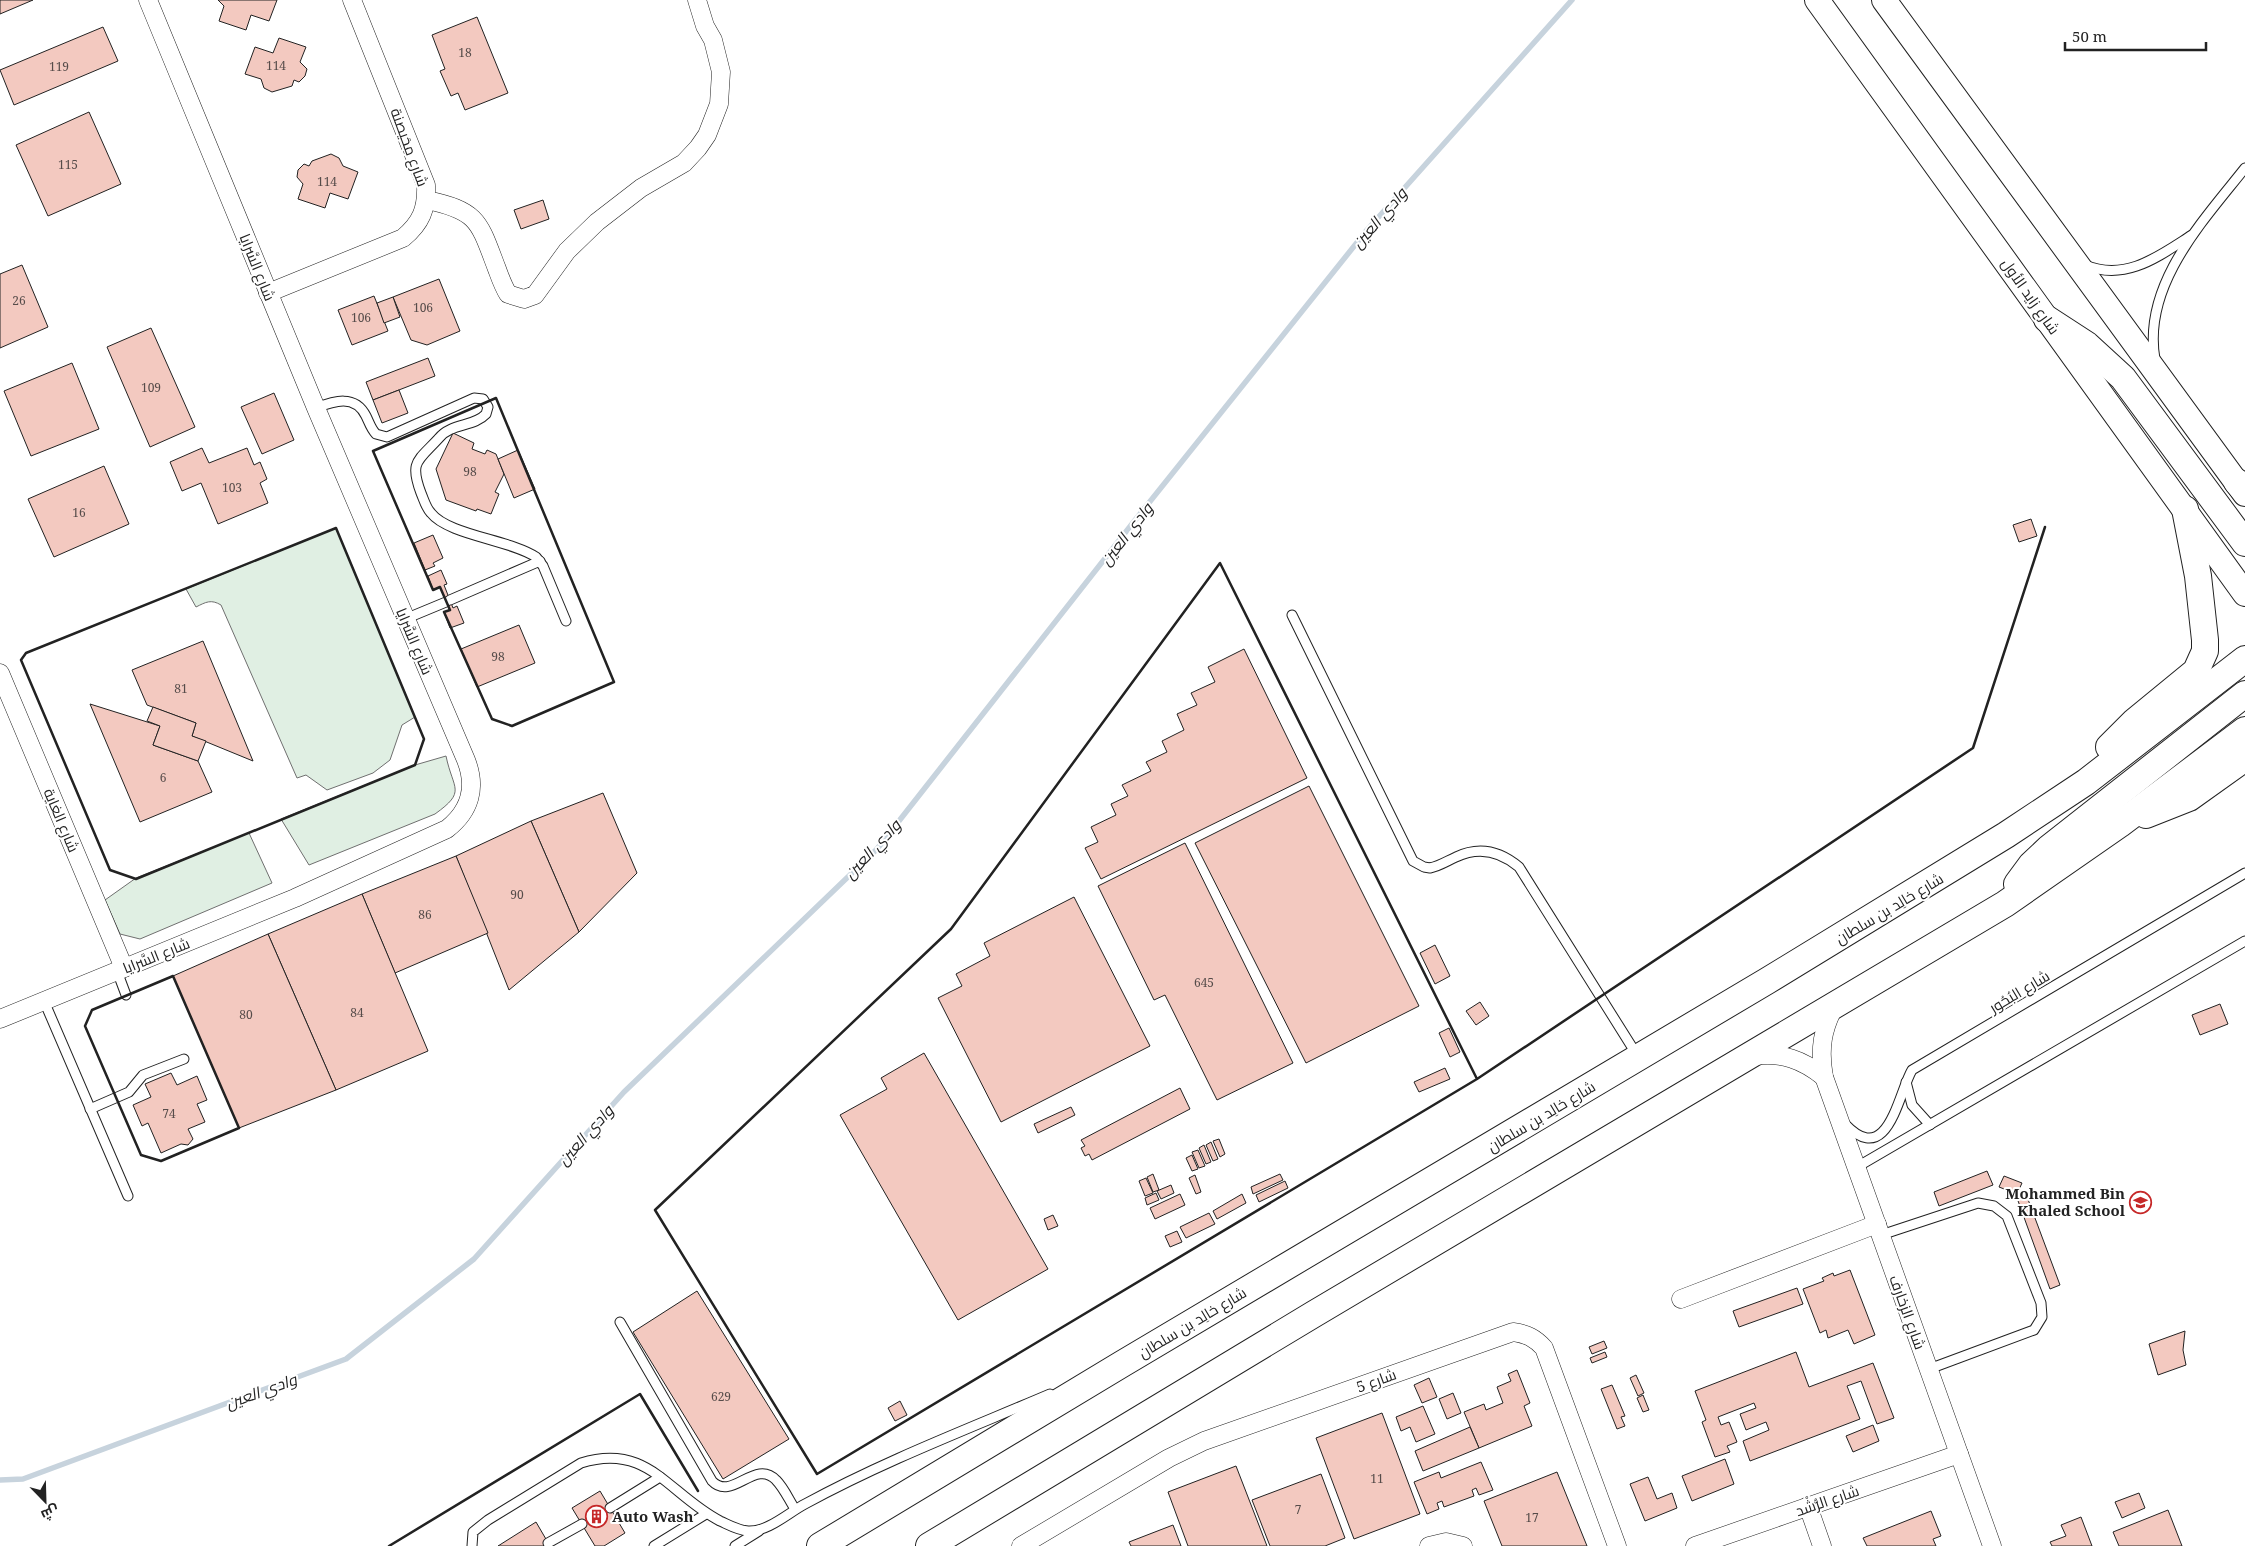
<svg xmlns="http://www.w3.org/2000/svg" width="2245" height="1546" font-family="'Noto Serif',Cairo,serif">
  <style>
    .green { fill: #e0efe3; stroke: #6f6f6f }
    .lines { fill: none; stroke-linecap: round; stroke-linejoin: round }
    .stream { stroke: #c7d3dd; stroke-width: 5.5 }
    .building { fill: #f3c9c0; stroke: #222 }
    .lane-casing { stroke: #222; stroke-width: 11 }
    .street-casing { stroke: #222; stroke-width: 19 }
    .secondary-casing { stroke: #222; stroke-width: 26 }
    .primary-casing { stroke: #222; stroke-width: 28 }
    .lane { stroke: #fff; stroke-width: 9 }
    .street { stroke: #fff; stroke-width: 18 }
    .secondary { stroke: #fff; stroke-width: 24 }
    .primary { stroke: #fff; stroke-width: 26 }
    .wall { stroke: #222; stroke-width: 2.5 }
    .labels { text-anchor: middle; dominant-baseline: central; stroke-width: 4; stroke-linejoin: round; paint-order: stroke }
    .number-label { font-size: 12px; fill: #564c4a }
    .street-label { font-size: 15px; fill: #222; stroke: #fff }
    .poi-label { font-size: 15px; font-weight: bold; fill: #222; stroke: #fff; text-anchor: end }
    .water-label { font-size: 16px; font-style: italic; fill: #222; stroke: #fff }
  </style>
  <rect width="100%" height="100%" fill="#fff"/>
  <g class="green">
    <path d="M336,528L415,717L402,725L390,760L373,773L327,790L306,775L297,778L221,605C211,599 206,602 196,607L186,589Z"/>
    <path d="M446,756C453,790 467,791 435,814L309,865L281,819L415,765Z"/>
    <polygon points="249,833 272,883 140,939 120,934 105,900 136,878"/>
  </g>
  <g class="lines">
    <polyline class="stream" points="0,1480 23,1479 346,1359 474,1259 624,1092 877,849 1132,524 1367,230 1572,0"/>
  </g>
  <g class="building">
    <polygon points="0,0 33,0 0,14"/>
    <polygon points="218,0 277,0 269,21 251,15 246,30 219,21 224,6"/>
    <polygon points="477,17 508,93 465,110 458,93 451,96 440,71 445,69 432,35"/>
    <polygon points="103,27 118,61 14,105 0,70"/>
    <polygon points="279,38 306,47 300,62 307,69 305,76 299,82 294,80 292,86 272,92 264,88 261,79 245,74 255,47 273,53"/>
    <polygon points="89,112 121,184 48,216 16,145"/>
    <polygon points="331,154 339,158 343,166 358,172 348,199 330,193 325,208 298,199 303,184 297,177 298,170 304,164 309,166 312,161"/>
    <polygon points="543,200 549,219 521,229 514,210"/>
    <polygon points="22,265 48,327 0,348 0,274"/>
    <polygon points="439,279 460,331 427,345 411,340 393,297"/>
    <polygon points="374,296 388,331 352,345 338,310"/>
    <polygon points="393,297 400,317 384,323 377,303"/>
    <polygon points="151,328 195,427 150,447 107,347"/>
    <polygon points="428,358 435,376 373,400 366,382"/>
    <polygon points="72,363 99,429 31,456 4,391"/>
    <polygon points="399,390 408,413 382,423 373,400"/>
    <polygon points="274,393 294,440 262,454 241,407"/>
    <polygon points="453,433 474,443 472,449 485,454 487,450 496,454 504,474 495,492 499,494 491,514 477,509 476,511 446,500 436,469"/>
    <polygon points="202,448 209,463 247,448 254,465 260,462 267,479 260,483 268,503 218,524 201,483 182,491 170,462"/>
    <polygon points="518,450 535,489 514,498 498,459"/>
    <polygon points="104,466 129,524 54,557 28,499"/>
    <polygon points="2031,519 2037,536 2019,542 2013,525"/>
    <polygon points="433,535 443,558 433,563 435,566 425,570 414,543"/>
    <polygon points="441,570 447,584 444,585 453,608 457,606 464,623 450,628 444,612 450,610 440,587 433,590 428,576"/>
    <polygon points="519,625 535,663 477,687 461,649"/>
    <polygon points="203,641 253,761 192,736 196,723 147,705 132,670"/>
    <polygon points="1244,649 1307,778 1101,879 1085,848 1098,842 1091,827 1116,815 1111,804 1128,796 1122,785 1151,771 1146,762 1167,752 1162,741 1184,730 1177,714 1197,705 1191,693 1215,682 1208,667"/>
    <polygon points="90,704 160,726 153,745 198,761 212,792 140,822"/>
    <polygon points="153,707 196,723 192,736 206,741 198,761 153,745 160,726 147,721"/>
    <polygon points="1309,786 1419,1006 1306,1063 1195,843"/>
    <polygon points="603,793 637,873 579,932 531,821"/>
    <polygon points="531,821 579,932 509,990 456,856"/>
    <polygon points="1185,843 1293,1063 1217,1100 1165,995 1154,1000 1098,886"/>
    <polygon points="456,856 488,933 395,973 362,894"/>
    <polygon points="362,894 428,1051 336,1090 268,934"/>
    <polygon points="1074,897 1150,1046 1001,1122 938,998 962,986 956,974 990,956 984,943"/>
    <polygon points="268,934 336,1090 239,1128 173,976"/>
    <polygon points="1435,945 1450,976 1435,984 1420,953"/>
    <polygon points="1480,1002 1489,1016 1476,1025 1466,1011"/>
    <polygon points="2220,1004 2228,1024 2200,1035 2192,1015"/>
    <polygon points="1449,1028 1460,1052 1450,1057 1439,1033"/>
    <polygon points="924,1053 1048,1269 958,1320 840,1115 887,1089 881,1078"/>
    <polygon points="1445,1068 1450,1079 1419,1092 1414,1082"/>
    <polygon points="171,1073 177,1085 197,1076 207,1100 197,1104 205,1122 188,1129 193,1139 188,1145 181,1144 161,1153 148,1123 142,1126 133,1105 151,1097 145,1084"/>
    <polygon points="1180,1088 1190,1109 1092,1160 1089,1154 1085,1156 1081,1148 1085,1146 1081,1140"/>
    <polygon points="1071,1107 1075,1115 1038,1133 1034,1124"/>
    <polygon points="1219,1139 1225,1154 1220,1157 1213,1141"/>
    <polygon points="1211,1142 1218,1159 1213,1161 1206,1145"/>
    <polygon points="1204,1145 1211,1162 1206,1164 1199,1148"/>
    <polygon points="1198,1150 1205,1166 1199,1168 1192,1152"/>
    <polygon points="1192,1155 1198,1169 1192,1171 1186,1158"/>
    <polygon points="1987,1171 1993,1185 1939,1206 1934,1192"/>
    <polygon points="1153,1174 1159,1190 1153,1192 1147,1177"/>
    <polygon points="1280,1174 1283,1180 1253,1194 1251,1187"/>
    <polygon points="1195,1175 1201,1192 1196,1194 1189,1178"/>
    <polygon points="2004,1176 2022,1183 2017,1194 1999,1187"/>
    <polygon points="1146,1178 1153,1193 1145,1196 1139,1181"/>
    <polygon points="1285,1181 1288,1188 1259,1202 1256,1195"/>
    <polygon points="1171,1185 1174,1193 1161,1199 1157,1191"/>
    <polygon points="1156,1193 1159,1200 1147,1205 1145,1198"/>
    <polygon points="1180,1194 1185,1205 1155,1219 1150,1208"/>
    <polygon points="1242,1194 1246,1203 1217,1219 1213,1211"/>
    <polygon points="2026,1194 2060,1285 2050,1289 2017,1198"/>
    <polygon points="1209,1213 1215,1224 1186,1238 1180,1227"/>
    <polygon points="1053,1215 1058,1226 1048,1230 1044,1219"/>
    <polygon points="1177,1231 1182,1242 1170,1247 1165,1236"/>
    <polygon points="1850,1270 1875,1335 1854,1344 1848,1330 1828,1338 1826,1330 1820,1333 1803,1289 1824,1281 1822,1278 1833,1273 1834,1276"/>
    <polygon points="1797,1288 1803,1304 1739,1327 1733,1311"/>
    <polygon points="697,1291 789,1439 723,1479 633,1332"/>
    <polygon points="2185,1331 2183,1350 2186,1365 2158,1375 2149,1344"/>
    <polygon points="1604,1341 1607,1348 1592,1354 1589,1347"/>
    <polygon points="1605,1352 1607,1357 1592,1363 1590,1358"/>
    <polygon points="1796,1352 1809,1387 1873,1363 1894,1418 1877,1424 1861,1381 1847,1386 1860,1419 1750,1461 1743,1441 1769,1430 1766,1422 1746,1430 1740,1414 1756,1408 1754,1403 1718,1417 1721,1425 1729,1422 1737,1442 1727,1446 1730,1452 1715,1457 1702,1422 1706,1420 1695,1391"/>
    <polygon points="1517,1370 1530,1403 1524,1406 1532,1426 1479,1448 1464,1412 1484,1404 1486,1410 1503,1403 1497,1387 1511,1381 1508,1374"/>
    <polygon points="1636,1375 1644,1393 1638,1396 1630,1378"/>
    <polygon points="1429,1378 1437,1397 1422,1403 1414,1385"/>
    <polygon points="1612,1385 1625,1416 1621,1417 1625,1426 1617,1429 1601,1389"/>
    <polygon points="1453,1393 1461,1413 1447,1419 1439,1399"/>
    <polygon points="1643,1395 1649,1410 1643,1412 1637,1398"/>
    <polygon points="900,1401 907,1415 895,1421 888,1408"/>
    <polygon points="1423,1406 1435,1434 1416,1442 1410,1427 1401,1431 1396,1417"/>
    <polygon points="1382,1413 1420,1514 1354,1539 1316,1438"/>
    <polygon points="1873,1425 1879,1441 1853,1452 1846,1436"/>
    <polygon points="1470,1427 1479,1448 1423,1471 1415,1451"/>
    <polygon points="1725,1459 1734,1484 1692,1501 1682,1476"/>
    <polygon points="1481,1462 1493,1490 1479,1495 1476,1488 1472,1490 1474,1496 1444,1507 1442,1501 1437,1503 1439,1509 1427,1514 1414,1482 1439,1472 1441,1478"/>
    <polygon points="1236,1466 1267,1546 1188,1546 1168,1492"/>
    <polygon points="1557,1472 1587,1546 1502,1546 1484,1501"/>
    <polygon points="1321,1474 1345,1538 1325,1546 1270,1546 1252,1500"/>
    <polygon points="1648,1477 1657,1499 1672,1493 1677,1508 1645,1521 1630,1484"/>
    <polygon points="600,1491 625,1533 604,1546 595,1546 572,1508"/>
    <polygon points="2139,1493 2145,1508 2122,1518 2115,1502"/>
    <polygon points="2168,1510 2182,1546 2119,1546 2113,1532"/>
    <polygon points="1931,1511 1941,1536 1933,1539 1936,1546 1867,1546 1863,1538"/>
    <polygon points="2081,1517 2092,1546 2052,1546 2050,1542 2066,1536 2061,1525"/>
    <polygon points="536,1522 550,1546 498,1546"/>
    <polygon points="1173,1525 1181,1546 1131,1546 1129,1542"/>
  </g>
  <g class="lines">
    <defs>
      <g id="lane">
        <path d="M2085,265C2126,282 2159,256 2192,235"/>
        <path d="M2155,359C2142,285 2203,221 2245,168"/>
        <path d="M316,408C334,401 355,394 366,416C369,422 371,429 376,434L387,437L474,398L483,399L488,407L486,414C474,427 451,423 439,438C418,461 409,461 421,493C424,500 426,508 431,513C448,535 511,540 536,557L543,566L566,621"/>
        <polyline points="450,600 540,561"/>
        <path d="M1292,615L1413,861L1424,867L1430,868C1440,866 1447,861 1456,857C1479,846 1500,851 1519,867L1637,1055"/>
        <polyline points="405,619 446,602"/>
        <polyline points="117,971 126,995"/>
        <polyline points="44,1001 128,1196"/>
        <polyline points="1906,1082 1912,1105 1930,1125"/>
        <polyline points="90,1109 129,1092 143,1075 184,1059"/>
        <path d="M1845,1124C1888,1169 1898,1094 1912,1070L2245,873"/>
        <polyline points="1857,1167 2245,941"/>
        <polyline points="1881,1235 1978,1203 1994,1206 2007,1216 2041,1303 2042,1317 2034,1330 1929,1369"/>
        <path d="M620,1322L712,1481C732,1502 755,1458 776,1480C784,1488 789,1500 795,1509"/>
        <polyline points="610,1508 660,1477"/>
        <polyline points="548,1543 582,1524"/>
        <path d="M472,1546L473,1532L488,1520L581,1463C648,1442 668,1494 720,1521C729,1525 737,1530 748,1531C768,1532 788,1513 805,1504C884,1461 968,1429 1050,1394"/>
        <polyline points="654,1546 706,1514"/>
        <polyline points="735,1546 759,1531"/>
      </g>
      <g id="street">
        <path d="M427,200C479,211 479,222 497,269C500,277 503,286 508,294L524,299L535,295L567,251L597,222L641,188L684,163L698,148L707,135L719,104L721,72L713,40L705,26L697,0"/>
        <path d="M268,293L403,238C421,223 427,209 426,185L352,0"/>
        <polyline points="0,673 124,968"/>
        <path d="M1836,1004C1822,1028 1819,1050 1824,1077L1992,1546"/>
        <path d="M0,1019L295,898L447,829C470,811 477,788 466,760L316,408L148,0"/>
        <path d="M1754,1056C1782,1052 1803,1060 1824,1077"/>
        <polyline points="1681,1299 1877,1224"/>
        <polyline points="1808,1506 1822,1546"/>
        <path d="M1021,1546L1169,1458L1204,1441L1513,1332C1527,1334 1535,1338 1544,1348L1617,1546"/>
        <polyline points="1429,1546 1446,1542 1463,1546"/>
        <polyline points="1695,1546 1959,1454"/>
      </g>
      <g id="secondary">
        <polyline points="1817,0 2245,594"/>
        <polyline points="1884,0 2245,494"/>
      </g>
      <g id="primary">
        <polyline points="2047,319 2087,345 2123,378 2245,543"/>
        <polyline points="2237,482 2245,491"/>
        <polyline points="2109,747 2135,721 2196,671 2205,651 2205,640 2198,576 2185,509"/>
        <polyline points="2146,815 2189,798 2245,758"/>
        <polyline points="2017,884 2031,865 2049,848 2245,694"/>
        <polyline points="820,1546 1122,1364 1767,981 2006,835 2086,782 2245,659"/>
        <polyline points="929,1546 1314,1314 2005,904 2120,824 2245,730"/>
      </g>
    </defs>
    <use href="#lane" class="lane-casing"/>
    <use href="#street" class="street-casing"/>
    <use href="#secondary" class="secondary-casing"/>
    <use href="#primary" class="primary-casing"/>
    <use href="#lane" class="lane"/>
    <use href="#street" class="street"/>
    <use href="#secondary" class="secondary"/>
    <use href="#primary" class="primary"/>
    <g class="wall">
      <polygon points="496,398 614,682 512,726 492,719 444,612 450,610 440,587 433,590 373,451"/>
      <polygon points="336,528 424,739 415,765 136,879 110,870 21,660 26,653"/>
      <polygon points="173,976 239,1128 161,1161 141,1155 85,1026 92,1010"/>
      <polyline points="1477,1079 1220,563 951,929 655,1210 817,1474 1477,1079 1973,748 2045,527"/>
      <polyline points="389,1546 640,1394 698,1491"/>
    </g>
  </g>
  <defs>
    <symbol id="school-ring" viewBox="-11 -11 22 22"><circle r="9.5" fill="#fff" stroke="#c62828" stroke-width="1.5"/><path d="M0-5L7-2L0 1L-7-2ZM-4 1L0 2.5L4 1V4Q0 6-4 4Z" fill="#c62828"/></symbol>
    <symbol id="building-ring" viewBox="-11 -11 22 22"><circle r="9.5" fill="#fff" stroke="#c62828" stroke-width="1.5"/><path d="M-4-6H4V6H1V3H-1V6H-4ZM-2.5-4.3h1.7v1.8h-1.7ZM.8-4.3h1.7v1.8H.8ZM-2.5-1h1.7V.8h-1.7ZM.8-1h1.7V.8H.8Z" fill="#c62828"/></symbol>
  </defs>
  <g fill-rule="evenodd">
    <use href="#school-ring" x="2128" y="1190" width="25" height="25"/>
    <use href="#building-ring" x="584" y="1504" width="25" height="25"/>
  </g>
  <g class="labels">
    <g class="number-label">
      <text x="465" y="52">18</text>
      <text x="276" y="65">114</text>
      <text x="59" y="66">119</text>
      <text x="68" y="164">115</text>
      <text x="327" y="181">114</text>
      <text x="19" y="300">26</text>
      <text x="423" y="307">106</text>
      <text x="361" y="317">106</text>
      <text x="151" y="387">109</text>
      <text x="470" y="471">98</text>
      <text x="232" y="487">103</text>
      <text x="79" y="512">16</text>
      <text x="498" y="656">98</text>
      <text x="181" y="688">81</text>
      <text x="163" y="777">6</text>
      <text x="517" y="894">90</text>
      <text x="425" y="914">86</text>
      <text x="1204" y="982">645</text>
      <text x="357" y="1012">84</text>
      <text x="246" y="1014">80</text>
      <text x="169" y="1113">74</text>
      <text x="721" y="1396">629</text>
      <text x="1377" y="1478">11</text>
      <text x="1298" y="1509">7</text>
      <text x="1532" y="1517">17</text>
    </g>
    <g class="street-label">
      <text transform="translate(410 147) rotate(70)">شارع مِحَيصنة</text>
      <text transform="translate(258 267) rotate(68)">شارع السَّرايا</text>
      <text transform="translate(2031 296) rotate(55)">شارع زايد الأول</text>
      <text transform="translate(415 641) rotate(67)">شارع السَّرايا</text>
      <text transform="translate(62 820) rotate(67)">شارع الغاية</text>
      <text transform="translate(1889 908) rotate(-31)">شارع خالِد بن سلطان</text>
      <text transform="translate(156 955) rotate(-22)">شارع السَّرايا</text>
      <text transform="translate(2019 991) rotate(-31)">شارع البُحُور</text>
      <text transform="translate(1541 1116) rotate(-31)">شارع خالِد بن سلطان</text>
      <text transform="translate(1908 1312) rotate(70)">شارع الزخارف</text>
      <text transform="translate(1192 1322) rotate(-31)">شارع خالِد بن سلطان</text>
      <text transform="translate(1376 1380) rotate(-20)">شارع 5</text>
      <text transform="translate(1827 1500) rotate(-19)">شارع الرُّشْد</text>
    </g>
    <g class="poi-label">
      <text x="2125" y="1193">Mohammed Bin<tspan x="2125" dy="17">Khaled School</tspan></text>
      <text x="612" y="1516" text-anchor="start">Auto Wash</text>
    </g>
    <g class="water-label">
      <text transform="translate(1379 218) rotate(-49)">وادي العين</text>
      <text transform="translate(1126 534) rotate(-52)">وادي العين</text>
      <text transform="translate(872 849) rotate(-47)">وادي العين</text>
      <text transform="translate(585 1135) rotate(-48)">وادي العين</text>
      <text transform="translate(261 1391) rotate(-20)">وادي العين</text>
    </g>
  </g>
  <g transform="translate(45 1501) rotate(157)" stroke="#ffffff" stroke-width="4" paint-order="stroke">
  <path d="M0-4L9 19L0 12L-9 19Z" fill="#222222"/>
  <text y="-8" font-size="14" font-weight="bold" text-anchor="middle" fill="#222222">ش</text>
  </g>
  <path d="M2065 42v8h141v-8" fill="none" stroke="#222222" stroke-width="2.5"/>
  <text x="2072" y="42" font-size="15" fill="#222222" stroke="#ffffff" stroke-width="4" paint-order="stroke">50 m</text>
</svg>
